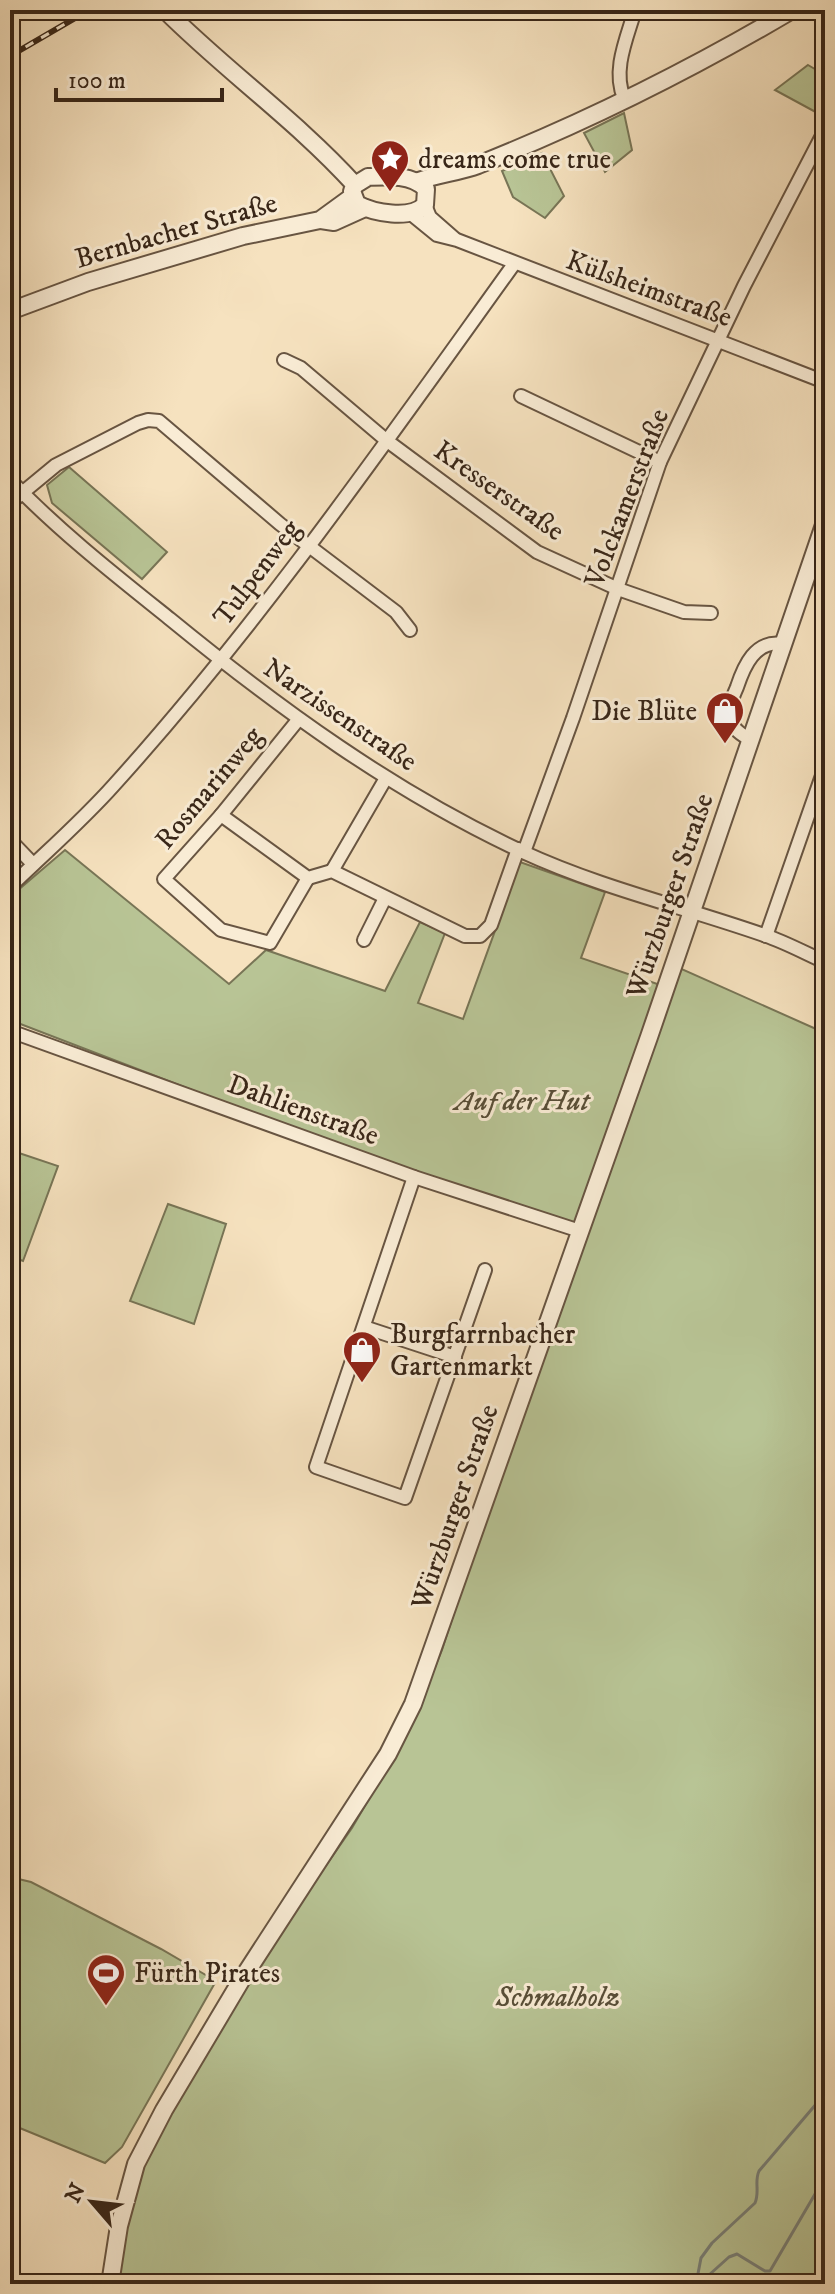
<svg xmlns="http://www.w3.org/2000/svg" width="835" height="2294" font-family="'IM FELL DW Pica',serif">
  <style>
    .green { fill: #b8c495; stroke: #787556; stroke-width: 2 }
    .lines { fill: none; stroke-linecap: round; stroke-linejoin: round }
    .stream { stroke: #77807a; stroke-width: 3 }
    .minor-casing { stroke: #685542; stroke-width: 16 }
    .tertiary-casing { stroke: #685542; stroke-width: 20 }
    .minor { stroke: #f9ecd5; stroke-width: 12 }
    .tertiary { stroke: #f9ecd5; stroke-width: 16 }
    .rail-casing { stroke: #382618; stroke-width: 6 }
    .rail { stroke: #f9ecd5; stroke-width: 3; stroke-dasharray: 9; stroke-linecap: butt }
    .labels { text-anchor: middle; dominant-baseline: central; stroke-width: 6; stroke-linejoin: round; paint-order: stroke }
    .poi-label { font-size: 28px; fill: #382618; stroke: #f9ecd5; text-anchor: start }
    .street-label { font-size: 28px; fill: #382618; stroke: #f9ecd5 }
    .park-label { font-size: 28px; font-style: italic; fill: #584e37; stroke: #f9ecd5 }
  </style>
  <rect width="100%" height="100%" fill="#f6e2bf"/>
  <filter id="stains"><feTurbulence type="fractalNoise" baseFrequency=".0025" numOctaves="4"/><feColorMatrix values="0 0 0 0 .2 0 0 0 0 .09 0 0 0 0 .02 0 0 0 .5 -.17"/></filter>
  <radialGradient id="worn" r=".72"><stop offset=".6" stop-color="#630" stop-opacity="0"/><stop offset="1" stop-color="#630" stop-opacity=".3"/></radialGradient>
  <g class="green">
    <polygon points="808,65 825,75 823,116 775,90"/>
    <polygon points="624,113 632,150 605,172 584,133"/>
    <polygon points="542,153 564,196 545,218 513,197 502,171"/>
    <polygon points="69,467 167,552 142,579 52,503 47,485"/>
    <polygon points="65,850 229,984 266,950 385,991 420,922 445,933 418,1003 463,1019 520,862 605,892 581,958 666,987 675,966 825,1033 825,2284 114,2284 142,2166 240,1989 352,1828 411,1727 442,1650 494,1491 586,1232 356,1153 10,1020 10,897"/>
    <polygon points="10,1150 58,1166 23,1261 10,1256"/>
    <polygon points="168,1204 226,1224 194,1324 130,1301"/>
    <polygon points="10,1877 31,1882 161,1949 216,1981 122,2147 105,2163 10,2124"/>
  </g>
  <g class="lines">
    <g class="stream">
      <path d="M696,2284L701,2258L712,2243L755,2203C760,2191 754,2182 759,2171L817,2103C825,2085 816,2065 825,2049"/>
      <polyline points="699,2284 729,2257 737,2254 765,2271 770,2271 825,2177"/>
    </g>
    <defs>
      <g id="minor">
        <path d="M624,98C612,70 627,38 635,10"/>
        <polyline points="425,205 430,217 454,238"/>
        <polyline points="410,213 437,235 457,240 825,382"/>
        <polyline points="284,360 301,368 386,440 537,552 618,589 684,612 711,613"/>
        <polyline points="521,396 660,462"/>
        <path d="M10,480C59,531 115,575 170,619C280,709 394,792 523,852C601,888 684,907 764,935C785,942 805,953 825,962"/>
        <polyline points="10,503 56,465 138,423 148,420 159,421 280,524 396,612 410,630"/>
        <polyline points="298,720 221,815 164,879 221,930 270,943 308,878"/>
        <path d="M751,740C742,735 732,729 730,718C727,708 733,697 737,687C744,666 755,640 782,644"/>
        <polyline points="221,815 308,878 332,871 465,936 480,936 491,925 518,849"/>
        <polyline points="10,840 33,864"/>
        <polyline points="524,852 573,718 660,462 744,286 825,130"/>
        <polyline points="332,871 386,778"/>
        <path d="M10,887C45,853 82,821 114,785C261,622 386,442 514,264"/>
        <polyline points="766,936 825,767"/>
        <polyline points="364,940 385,898"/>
        <polyline points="10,1031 414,1177 580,1231"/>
        <polyline points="414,1177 316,1467 405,1498 485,1270"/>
        <polyline points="364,1327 455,1357"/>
      </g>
      <g id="tertiary">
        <path d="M165,10C226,71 297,121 355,185"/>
        <path d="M368,177C387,176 412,174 426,189L425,205C410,220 374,213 357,204L352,191L355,185Z"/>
        <path d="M419,181C438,174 459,172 478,165C586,122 692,69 792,10"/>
        <polyline points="321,220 334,222 365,208"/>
        <polyline points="10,311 88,282 243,236 320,220 353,196"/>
        <polyline points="110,2284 119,2226 136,2164 164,2110 242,1979 388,1754 413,1704 649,1037 825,522"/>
      </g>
    </defs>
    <use href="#minor" class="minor-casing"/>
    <use href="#tertiary" class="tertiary-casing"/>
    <use href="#minor" class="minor"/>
    <use href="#tertiary" class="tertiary"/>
    <defs>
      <polyline id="rail" points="10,56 89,10"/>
    </defs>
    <use href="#rail" class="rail-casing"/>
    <use href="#rail" class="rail"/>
  </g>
  <defs>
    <symbol id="sight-pin" viewBox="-11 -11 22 30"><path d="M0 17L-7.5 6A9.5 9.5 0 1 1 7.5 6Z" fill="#8f2418" stroke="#f9ecd5"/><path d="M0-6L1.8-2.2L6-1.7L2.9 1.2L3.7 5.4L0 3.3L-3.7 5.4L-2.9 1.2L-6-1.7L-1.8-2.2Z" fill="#fff"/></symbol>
    <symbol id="shop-pin" viewBox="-11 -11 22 30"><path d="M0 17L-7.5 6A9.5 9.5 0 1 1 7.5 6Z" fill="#8f2418" stroke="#f9ecd5"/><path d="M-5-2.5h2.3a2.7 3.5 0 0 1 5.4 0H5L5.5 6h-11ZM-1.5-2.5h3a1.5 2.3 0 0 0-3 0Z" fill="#fff"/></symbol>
    <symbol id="stadium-pin" viewBox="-11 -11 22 30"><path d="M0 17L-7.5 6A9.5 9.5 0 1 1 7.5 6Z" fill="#8f2418" stroke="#f9ecd5"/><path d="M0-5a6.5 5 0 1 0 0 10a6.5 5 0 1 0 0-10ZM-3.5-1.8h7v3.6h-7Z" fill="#fff"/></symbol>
  </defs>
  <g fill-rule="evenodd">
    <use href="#sight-pin" x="368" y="137" width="44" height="60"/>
    <use href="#shop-pin" x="703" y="689" width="44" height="60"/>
    <use href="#shop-pin" x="340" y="1328" width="44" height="60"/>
    <use href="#stadium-pin" x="84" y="1951" width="44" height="60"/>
  </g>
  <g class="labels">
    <g class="poi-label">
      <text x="418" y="159">dreams come true</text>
      <text x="697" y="711" text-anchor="end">Die Blüte</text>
      <text x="390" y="1334">Burgfarrnbacher<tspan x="390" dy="32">Gartenmarkt</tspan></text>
      <text x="134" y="1973">Fürth Pirates</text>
    </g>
    <g class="street-label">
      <text transform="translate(176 231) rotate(-16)">Bernbacher Straße</text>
      <text transform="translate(649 289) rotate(20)">Külsheimstraße</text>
      <text transform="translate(499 491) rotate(35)">Kresserstraße</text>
      <text transform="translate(627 498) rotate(-69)">Volckamerstraße</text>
      <text transform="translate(257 573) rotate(-53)">Tulpenweg</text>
      <text transform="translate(340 715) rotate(34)">Narzissenstraße</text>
      <text transform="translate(209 788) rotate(-50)">Rosmarinweg</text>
      <text transform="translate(670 896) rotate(-71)">Würzburger Straße</text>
      <text transform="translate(303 1110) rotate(20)">Dahlienstraße</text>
      <text transform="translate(455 1507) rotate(-71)">Würzburger Straße</text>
    </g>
    <g class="park-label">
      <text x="522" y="1101">Auf der Hut</text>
      <text x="558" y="1997">Schmalholz</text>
    </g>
  </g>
  <rect width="835" height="2294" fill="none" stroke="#f6e2bf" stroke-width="40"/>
  <rect x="12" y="12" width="811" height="2270" fill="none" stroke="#382618" stroke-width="4"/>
  <rect x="20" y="20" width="795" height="2254" fill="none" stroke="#382618" stroke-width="2"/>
  <g transform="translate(92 2202) rotate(298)" stroke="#f9ecd5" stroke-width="6" paint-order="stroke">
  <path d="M0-6L14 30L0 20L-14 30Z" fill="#382618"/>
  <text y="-12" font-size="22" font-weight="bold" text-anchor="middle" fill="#382618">N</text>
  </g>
  <path d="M56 88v12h166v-12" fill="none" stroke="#382618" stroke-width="4"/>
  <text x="68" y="88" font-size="24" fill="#382618" stroke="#f9ecd5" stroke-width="6" paint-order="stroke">100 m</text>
  <rect width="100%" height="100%" filter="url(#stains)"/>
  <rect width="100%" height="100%" fill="url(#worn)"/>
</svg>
